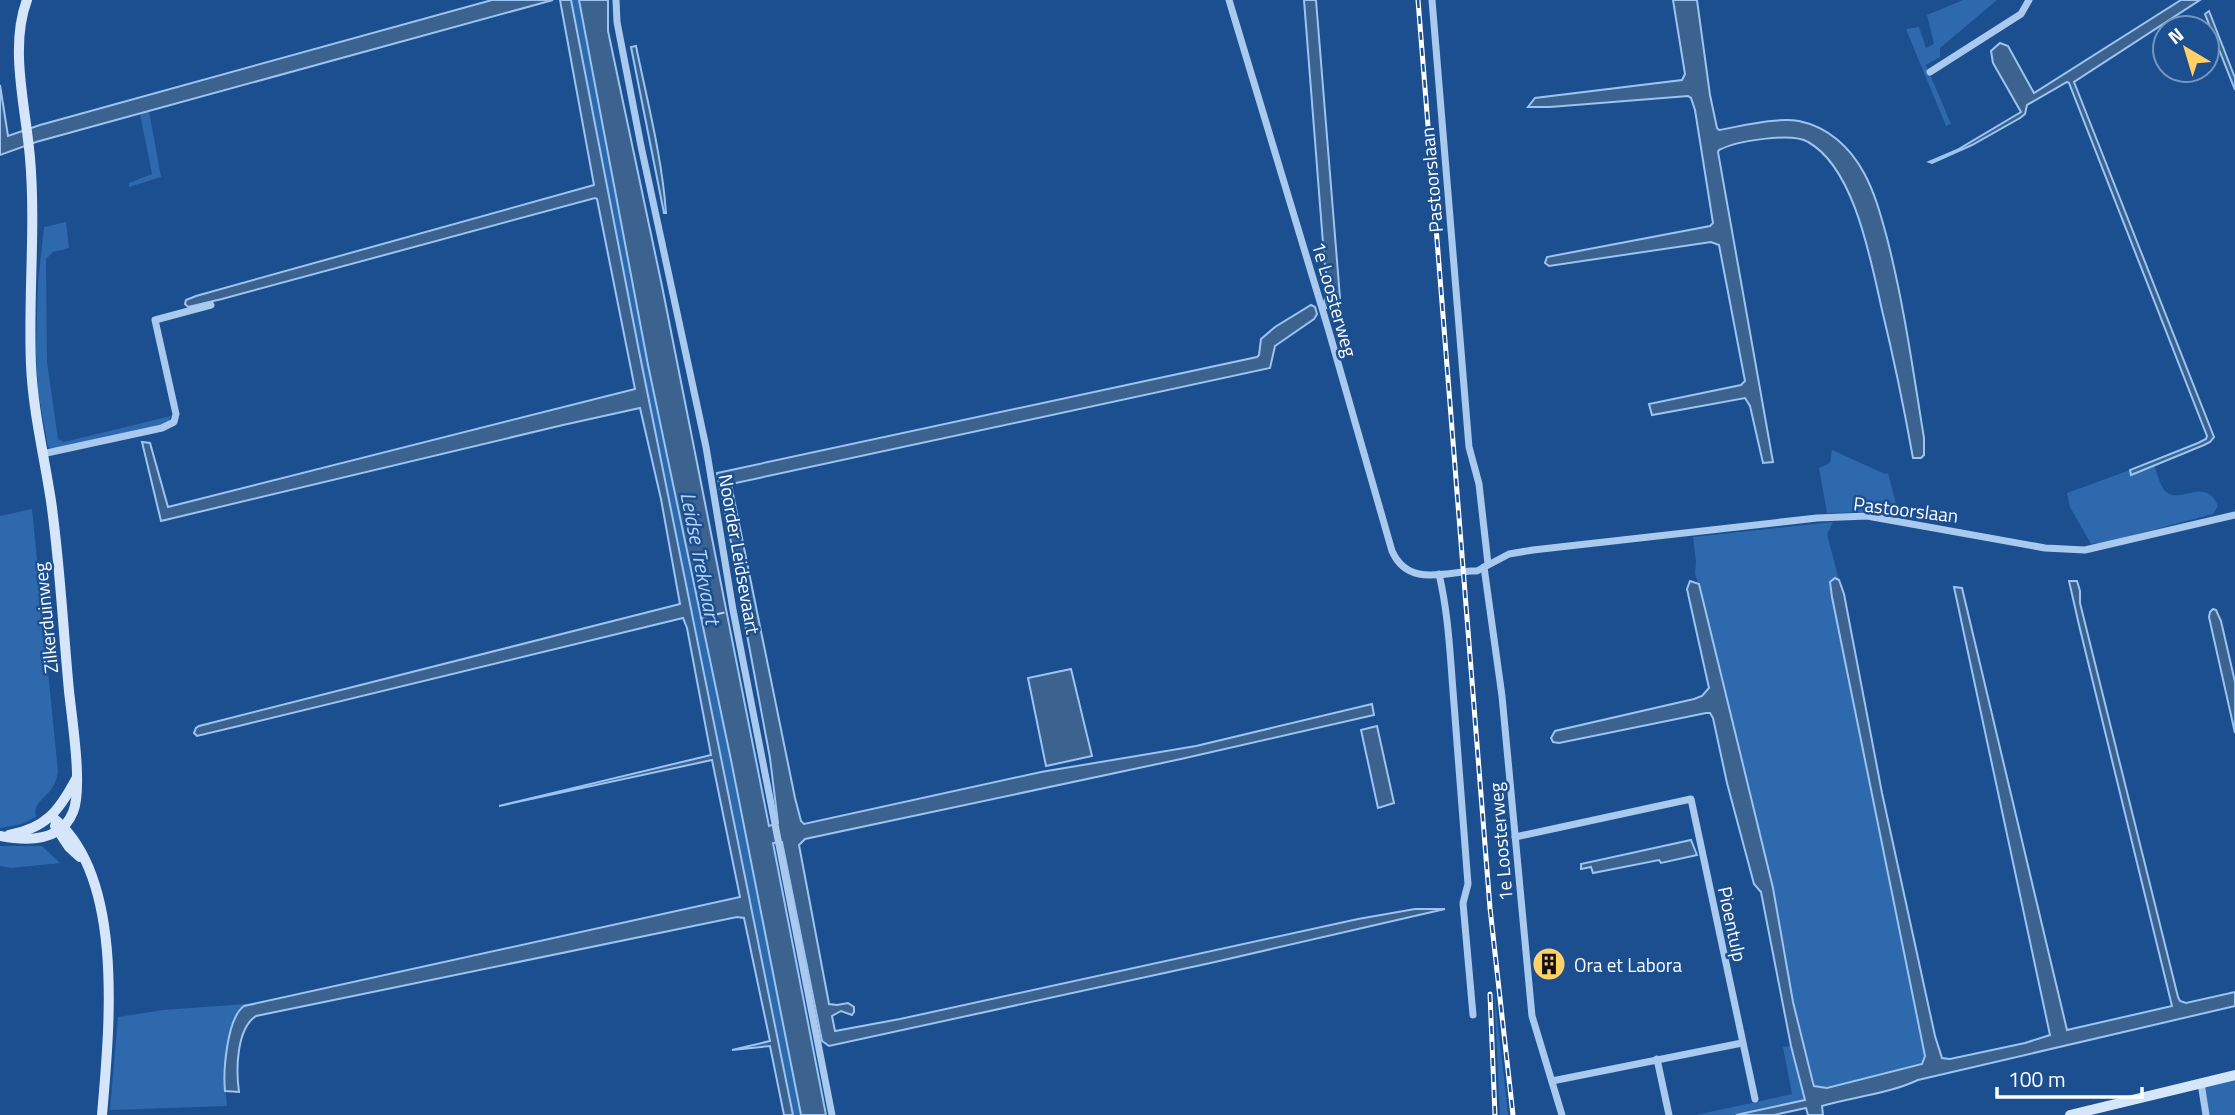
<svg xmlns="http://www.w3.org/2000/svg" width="2235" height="1115" font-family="'Titillium Web',sans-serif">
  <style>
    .green { fill: #2e69ad }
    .water { fill: #3c6290; stroke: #9cc4f0; stroke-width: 2 }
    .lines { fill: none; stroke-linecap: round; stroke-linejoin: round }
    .ferry { stroke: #b5d3f5; stroke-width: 2; stroke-dasharray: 9 7; stroke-linecap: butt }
    .street { stroke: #a9c9ee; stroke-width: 7 }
    .secondary { stroke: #d6e6fa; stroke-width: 10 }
    .rail-casing { stroke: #fff; stroke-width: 5 }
    .rail { stroke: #1b4f8f; stroke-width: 2.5; stroke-dasharray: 8; stroke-linecap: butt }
    .labels { text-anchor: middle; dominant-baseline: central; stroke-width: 5; stroke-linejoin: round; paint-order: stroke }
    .street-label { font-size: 19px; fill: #fff; stroke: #1b4f8f }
    .poi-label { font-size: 19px; fill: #fff; stroke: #1b4f8f; text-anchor: start }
    .water-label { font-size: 21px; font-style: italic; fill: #b5d3f5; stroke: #1b4f8f }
  </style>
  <rect width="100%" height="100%" fill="#1b4f8f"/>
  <g class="green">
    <polygon points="571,0 579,0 648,365 731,760 801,1115 793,1115 793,1112 640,357"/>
    <polygon points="1963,0 1997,0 1940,48 1940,57 1926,65 1951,124 1946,126 1906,29 1919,27 1926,48 1934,44 1927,15"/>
    <polygon points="149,111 161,177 129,187 129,183 152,174 140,114"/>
    <polygon points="66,222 69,248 53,252 46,259 47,362 58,439 64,442 171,416 167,424 56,449 48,447 38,391 36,351 38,283 44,227"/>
    <polygon points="1832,450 1885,474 1888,473 1899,516 1869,512 1827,513 1819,468 1830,463"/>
    <path d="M2154,465C2157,473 2160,485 2165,491C2180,506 2205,475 2218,506L2213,514L2106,542L2091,544L2070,507L2067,493L2130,470L2131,474Z"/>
    <path d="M32,509L58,772C57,777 56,783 52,788C46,798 32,803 36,817L22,824L0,828V516Z"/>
    <polygon points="1833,522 1827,534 1839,580 1837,578 1839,635 1925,1056 1925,1060 1917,1066 1827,1088 1814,1086 1813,1083 1793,1002 1773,888 1702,595 1695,574 1696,562 1693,537"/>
    <polygon points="0,846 42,846 60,863 11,868 0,866"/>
    <polygon points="1494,988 1508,1115 1500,1115"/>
    <polygon points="260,1003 244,1006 235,1016 224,1071 227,1106 110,1110 118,1017 163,1010"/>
    <polygon points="1791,1046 1805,1100 1736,1115 1696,1115 1792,1094 1783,1047"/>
    <polygon points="2235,1078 2235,1115 2208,1115 2204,1086"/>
  </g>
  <g class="water">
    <polygon points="492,0 553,0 36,142 0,155 0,85 8,136 40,125"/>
    <path d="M560,0H571L639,351L793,1115H784L770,1046L732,1050L770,1041L744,918L737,917L256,1016C236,1029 236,1071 239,1092L225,1091C223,1071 227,1018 244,1006L740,897L712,760L499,806L711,755L687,628L683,618L243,725L197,736L194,733L196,728L199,726L680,604L661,499L640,408L563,425L161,521L142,442L150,443L168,507L635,389L597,199L595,198L222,299L188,307L185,304L186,300L196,296L594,185Z"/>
    <polygon points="579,0 608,0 608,31 662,286 769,826 778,823 770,758 745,624 735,562 717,473 1257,357 1259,355 1261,339 1275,327 1311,305 1315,307 1317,314 1314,319 1275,346 1270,368 731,484 795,798 801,821 804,824 1041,772 1196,746 1372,704 1374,715 1181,759 805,839 799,845 829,1004 837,1005 848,1003 854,1007 854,1012 852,1015 841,1011 832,1016 835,1031 900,1019 1358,919 1415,909 1445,909 1215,962 829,1046 822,1041 782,842 773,843 826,1115 801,1115 731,760 648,365"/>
    <path d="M1304,0H1316L1340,298L1330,309L1326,308L1324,302C1331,288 1325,272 1324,256Z"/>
    <path d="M1673,0H1697L1710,95L1717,128L1719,130C1742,126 1777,117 1799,121C1828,127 1850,147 1864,173C1875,193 1881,216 1887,238C1904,304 1913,371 1924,438V455L1921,458H1913C1904,408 1894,359 1882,310C1871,262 1855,168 1808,142C1792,132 1736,141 1719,150L1718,152L1773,462L1763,463L1750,406L1745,398L1652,415L1649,404L1741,385L1745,381L1719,245L1711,242L1549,266L1545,263L1547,257L1710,226L1713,223L1695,110L1691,98L1688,96L1550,107H1528L1535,98L1682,80L1685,74Z"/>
    <polygon points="2181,0 2200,0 2074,82 2214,437 2210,442 2204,445 2131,475 2130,470 2198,443 2206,439 2207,436 2069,83 2067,82 2027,105 2025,114 2020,118 1972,145 1932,163 1929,162 1957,150 2021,112 1993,63 1991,51 2000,43 2008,46 2034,93"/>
    <polygon points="2209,11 2235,78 2235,90 2205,14"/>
    <path d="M636,46C647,100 662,157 666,213H664L631,47Z"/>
    <path d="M1835,578L1839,580L1844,594L1882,793L1935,1036L1942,1058L1950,1059L2025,1043L2050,1035L1954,587L1962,588L2067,1030L2172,1006L2079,625L2069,581H2077L2080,591V603L2178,997L2180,1001L2186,1003L2235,992V1006L1918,1080C1888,1094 1853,1097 1822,1106L1823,1115H1808L1806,1108L1774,1115H1736L1805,1100L1791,1046L1761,892L1754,884L1727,783L1713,718L1710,713H1706L1559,743L1553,742L1551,738L1555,731L1694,699L1702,696L1709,688L1687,589L1690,581L1699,584L1773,888L1793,1002L1813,1083L1814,1086L1827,1088L1922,1064L1925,1056L1832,597L1830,582Z"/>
    <polygon points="2213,609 2216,610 2221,621 2235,682 2235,733 2209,617 2210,612"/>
    <polygon points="1071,669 1092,756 1046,766 1028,678"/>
    <polygon points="1377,726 1394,803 1378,808 1361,730"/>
    <polygon points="1691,840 1697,855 1661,863 1659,860 1593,873 1591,867 1581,869 1581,864"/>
  </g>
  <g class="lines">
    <polyline class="ferry" points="700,618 727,612"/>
    <g class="street">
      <polyline points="616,0 617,22 641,146 706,447 733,610 832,1115"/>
      <path d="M1229,0L1328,328L1392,551C1407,585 1440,574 1471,571H1477L1509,554L1533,550L1817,518L1867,516L2045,548L2085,550L2235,515"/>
      <polyline points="1432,0 1469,447 1479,484 1488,564"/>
      <polyline points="1930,72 2021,14 2029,0"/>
      <polyline points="42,454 162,428 174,422 176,414 155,320 211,305"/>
      <polyline points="1484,567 1502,696 1532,1016 1562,1115"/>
      <path d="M1439,574C1448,612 1450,652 1453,691C1458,756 1463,820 1468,884L1463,903L1473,1015"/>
      <polyline points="1515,837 1691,799 1755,1099"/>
      <polyline points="1657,1059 1669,1115"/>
      <polyline points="1552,1081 1742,1043"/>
      <polyline points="2201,1083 2206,1115"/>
    </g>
    <g class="secondary">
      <path d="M52,817C126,875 109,1031 102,1115"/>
      <polyline points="55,826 69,847 80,857"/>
      <path d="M9,835C46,828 59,811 76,779"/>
      <path d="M0,836C26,841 61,842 73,812C83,788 72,720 69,691C63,628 60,564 51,501C44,455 33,411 31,365C28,296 36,227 30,158C26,109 9,47 27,0"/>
      <polyline points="2070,1115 2235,1075"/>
    </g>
    <defs>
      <g id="rail">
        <polyline points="1418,0 1490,908 1513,1115"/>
        <polyline points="1490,994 1495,1115"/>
      </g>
    </defs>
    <use href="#rail" class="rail-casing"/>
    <use href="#rail" class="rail"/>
  </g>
  <defs>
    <symbol id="building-disc" viewBox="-11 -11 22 22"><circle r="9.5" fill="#ffd166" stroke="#1b4f8f"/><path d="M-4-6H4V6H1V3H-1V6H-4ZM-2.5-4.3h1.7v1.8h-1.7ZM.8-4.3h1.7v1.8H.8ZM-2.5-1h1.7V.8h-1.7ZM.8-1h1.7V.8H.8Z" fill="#111"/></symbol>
  </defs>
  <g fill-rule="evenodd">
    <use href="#building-disc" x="1530" y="945" width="38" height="38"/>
  </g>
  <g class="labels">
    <g class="street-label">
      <text transform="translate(1431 180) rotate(-95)">Pastoorslaan</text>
      <text transform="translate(1335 299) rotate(74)">1e Loosterweg</text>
      <text transform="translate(1906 509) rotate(7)">Pastoorslaan</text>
      <text transform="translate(740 554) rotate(80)">Noorder Leidsevaart</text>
      <text transform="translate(45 618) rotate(-96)">Zilkerduinweg</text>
      <text transform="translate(1500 842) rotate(-95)">1e Loosterweg</text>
      <text transform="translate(1733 924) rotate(78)">Pioentulp</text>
    </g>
    <g class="poi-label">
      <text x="1574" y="964">Ora et Labora</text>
    </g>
    <g class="water-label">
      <text transform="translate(701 558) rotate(79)">Leidse Trekvaart</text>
    </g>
  </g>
  <g transform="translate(2186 49) rotate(322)"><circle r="33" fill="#1b4f8f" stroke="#7695bc" stroke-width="2"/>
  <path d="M0-5L12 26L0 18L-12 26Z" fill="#ffd166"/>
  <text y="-10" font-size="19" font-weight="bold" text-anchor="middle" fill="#ffffff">N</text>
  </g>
  <path d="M1997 1087v10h145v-10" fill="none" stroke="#ffffff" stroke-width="3.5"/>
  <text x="2008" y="1087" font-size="21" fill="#ffffff" stroke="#1b4f8f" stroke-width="5" paint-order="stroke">100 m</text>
</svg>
